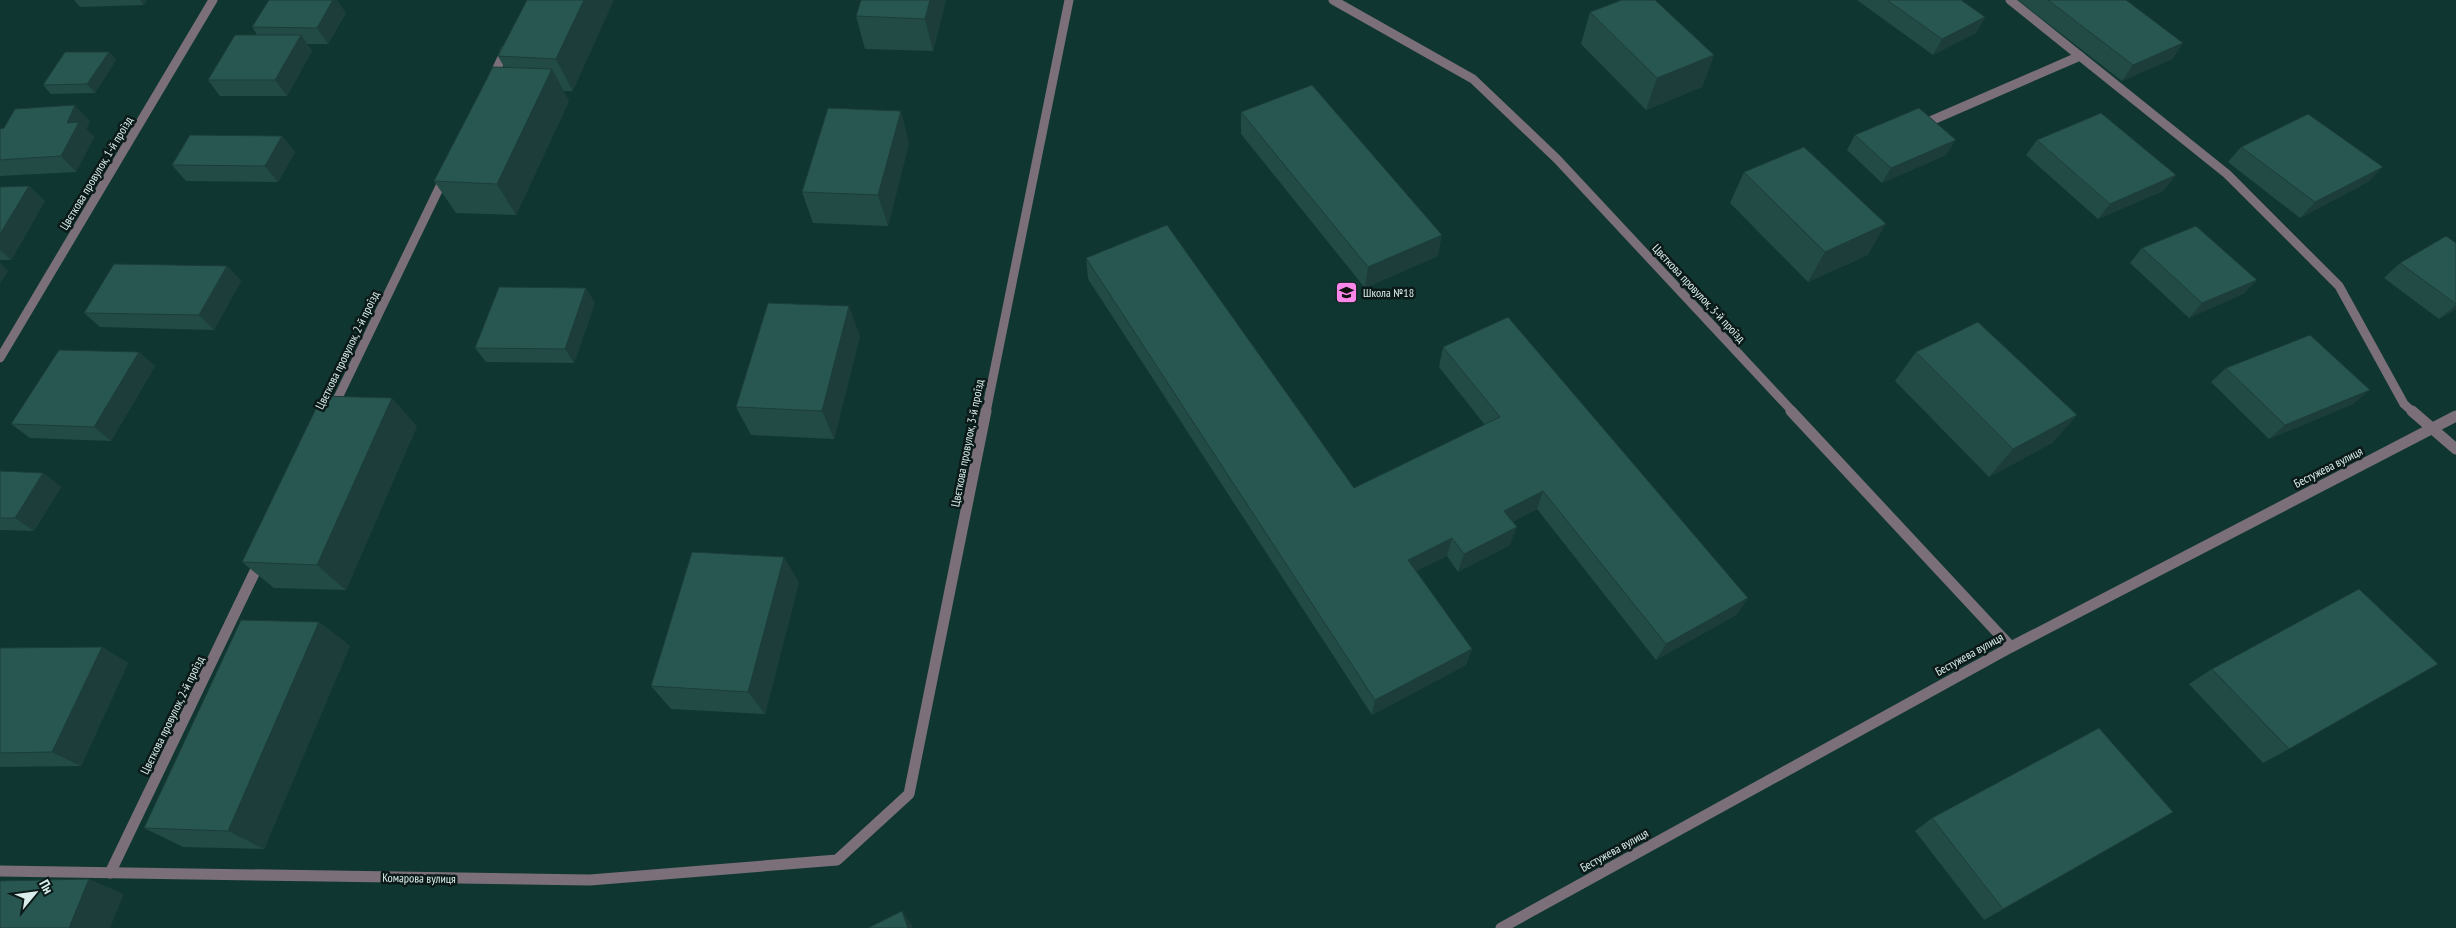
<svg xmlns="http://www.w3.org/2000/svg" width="2456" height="928" font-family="'PT Sans Narrow',sans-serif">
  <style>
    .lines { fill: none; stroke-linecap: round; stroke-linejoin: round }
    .service { stroke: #7b6f79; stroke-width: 9 }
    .minor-far1 { stroke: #7b6f79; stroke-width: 9 }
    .minor { stroke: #7b6f79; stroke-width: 11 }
    .tertiary { stroke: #7b6f79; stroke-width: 11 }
    .wall { fill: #224b46 }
    .shaded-wall { fill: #1c3d39 }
    .building { fill: #285751; stroke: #1c3d39 }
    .labels { text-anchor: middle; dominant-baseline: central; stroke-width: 5; stroke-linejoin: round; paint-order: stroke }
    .street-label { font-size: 12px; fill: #d9eeea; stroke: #0b1a18 }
    .poi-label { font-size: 12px; fill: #d9eeea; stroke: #0b1a18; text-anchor: start }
  </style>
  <rect width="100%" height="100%" fill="#103631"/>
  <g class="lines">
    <polyline class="service" points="1928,122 2080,56"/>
    <g class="minor-far1">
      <polyline points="1333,0 1473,79 1557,159 1793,412"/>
      <polyline points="2010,0 2227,174 2339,286 2404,404 2413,412"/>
      <polyline points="492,79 506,49"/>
      <polyline points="0,358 213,0"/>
      <polyline points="333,408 444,178"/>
      <polyline points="986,412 1069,0"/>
    </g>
    <g class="minor">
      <polyline points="1791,411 2011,647"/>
      <polyline points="2412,411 2456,449"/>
      <polyline points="0,871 590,880 837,860 909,794 986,411"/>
      <polyline points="110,873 260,561"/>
    </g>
    <polyline class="tertiary" points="1501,928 2011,647 2456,416"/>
  </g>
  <g class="wall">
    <polygon points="74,0 147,0 144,5 80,7"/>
    <polygon points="527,0 573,91 563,91 569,101 516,215 456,213 434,181 504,67 498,56"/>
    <polygon points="946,0 933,51 865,49 856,16"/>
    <polygon points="1857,0 1961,0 1985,17 1976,33 1933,55"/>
    <polygon points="2018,0 2126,0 2183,43 2172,59 2122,81"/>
    <polygon points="1590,12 1714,55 1702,87 1646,110 1581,44"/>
    <polygon points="346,13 328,44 307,44 312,51 287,96 220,96 208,80 257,35 252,27"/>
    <polygon points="109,52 116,60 95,93 51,94 43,85"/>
    <polygon points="1241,112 1438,256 1365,288 1241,134"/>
    <polygon points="90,121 86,129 94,137 76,172 0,176 0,129"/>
    <polygon points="1855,135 1946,155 1882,183 1847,150"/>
    <polygon points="282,136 295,152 278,182 186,181 172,165"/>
    <polygon points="2037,140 2176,175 2163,191 2098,219 2026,155"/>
    <polygon points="909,143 888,226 813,223 802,192"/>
    <polygon points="2241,147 2368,182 2300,218 2228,162"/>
    <polygon points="1744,172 1868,255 1808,282 1730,203"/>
    <polygon points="29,186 45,201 11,260 0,260 0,187"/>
    <polygon points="2456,243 2456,309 2439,319 2384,278 2400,263"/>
    <polygon points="2142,248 2257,280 2243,294 2189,318 2130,263"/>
    <polygon points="1086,258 1354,488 1485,425 1439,367 1443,347 1748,598 1736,615 1656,660 1537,509 1512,522 1510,545 1458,572 1447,556 1416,571 1472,649 1466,665 1372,715 1088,279"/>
    <polygon points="227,266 241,281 214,330 100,327 84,313"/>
    <polygon points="595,303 574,363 486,362 475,348"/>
    <polygon points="860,336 834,439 751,435 736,407"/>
    <polygon points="139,352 155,366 111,441 30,438 11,424"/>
    <polygon points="1916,352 2077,415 2052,443 1989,477 1895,381"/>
    <polygon points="2226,368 2353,404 2269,439 2211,382"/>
    <polygon points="417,426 346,590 274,588 242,562"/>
    <polygon points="0,471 43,473 61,487 34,531 0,530"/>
    <polygon points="799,582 765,714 671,709 651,686"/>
    <polygon points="319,622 350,646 264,849 183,847 144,828"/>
    <polygon points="102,647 128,663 81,766 0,767 0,648"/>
    <polygon points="2212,669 2289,749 2263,763 2189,684"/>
    <polygon points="2173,812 1984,920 1915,831 1932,818"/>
  </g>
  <g class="shaded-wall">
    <polygon points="140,0 147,0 144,5"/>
    <polygon points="333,0 337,0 346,13 328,44 317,28"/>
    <polygon points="584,0 614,0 573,91 556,59"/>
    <polygon points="930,0 946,0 933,51 925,19"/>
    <polygon points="1985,17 1976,33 1933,55 1942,39"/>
    <polygon points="301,35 312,51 287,96 275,80"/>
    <polygon points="2183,43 2172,59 2122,81 2133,65"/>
    <polygon points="109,52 116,60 95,93 87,84"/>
    <polygon points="1714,55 1702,87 1646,110 1657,78"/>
    <polygon points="552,69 569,101 516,215 497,184"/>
    <polygon points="75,105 90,121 86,129 94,137 76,172 61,156 67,123"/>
    <polygon points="901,111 909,143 888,226 878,195"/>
    <polygon points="282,136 295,152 278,182 265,166"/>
    <polygon points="1956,140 1946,155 1882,183 1891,168"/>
    <polygon points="2383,167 2368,182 2300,218 2315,202"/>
    <polygon points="2176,175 2163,191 2098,219 2110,204"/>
    <polygon points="29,186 45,201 11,260 0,250 0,234"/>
    <polygon points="1886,224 1868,255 1808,282 1825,252"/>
    <polygon points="1442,235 1438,256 1365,288 1368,267"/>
    <polygon points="0,263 8,271 0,284"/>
    <polygon points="227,266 241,281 214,330 199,315"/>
    <polygon points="2257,280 2243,294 2189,318 2202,303"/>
    <polygon points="586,288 595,303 574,363 565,349"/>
    <polygon points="2456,305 2456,309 2439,319"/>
    <polygon points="849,306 860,336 834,439 822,411"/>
    <polygon points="139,352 155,366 111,441 94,427"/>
    <polygon points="2370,390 2353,404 2269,439 2285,425"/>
    <polygon points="392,398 417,426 346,590 317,565"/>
    <polygon points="2077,415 2052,443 1989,477 2013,449"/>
    <polygon points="43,473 61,487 34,531 15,518"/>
    <polygon points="1543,491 1537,509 1498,529 1504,511"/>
    <polygon points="1517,527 1510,545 1458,572 1464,554"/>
    <polygon points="1452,538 1447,556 1404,577 1408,560"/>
    <polygon points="784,557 799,582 765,714 748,692"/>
    <polygon points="1748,598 1736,615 1656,660 1666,644"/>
    <polygon points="319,622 350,646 264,849 228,831"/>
    <polygon points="102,647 128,663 81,766 52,752"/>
    <polygon points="1472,649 1466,665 1372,715 1375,700"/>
    <polygon points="89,879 124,894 110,928 69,928"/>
    <polygon points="902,911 912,925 913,928 908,928"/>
  </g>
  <g class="building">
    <polygon points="269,0 333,0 317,28 252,27"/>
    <polygon points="527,0 584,0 556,59 498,56"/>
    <polygon points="861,0 930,0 925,19 856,16"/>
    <polygon points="1622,0 1655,0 1714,55 1657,78 1590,12"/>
    <polygon points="1887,0 1961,0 1985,17 1942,39"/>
    <polygon points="2048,0 2126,0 2183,43 2133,65"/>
    <polygon points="235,35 301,35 275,80 208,80"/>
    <polygon points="65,52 109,52 87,84 43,85"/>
    <polygon points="493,67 552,69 497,184 434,181"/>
    <polygon points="1312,85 1442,235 1368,267 1241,112"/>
    <polygon points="75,105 67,123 79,122 61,156 0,160 0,129 4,128 15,109"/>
    <polygon points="828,108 901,111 878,195 802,192"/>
    <polygon points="1919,108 1956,140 1891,168 1855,135"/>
    <polygon points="2101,113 2176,175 2110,204 2037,140"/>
    <polygon points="2308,114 2383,167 2315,202 2241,147"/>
    <polygon points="190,135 282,136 265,166 172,165"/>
    <polygon points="1804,147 1886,224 1825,252 1744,172"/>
    <polygon points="29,186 0,234 0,187"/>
    <polygon points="1167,225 1354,488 1500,417 1443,347 1508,317 1748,598 1666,644 1543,491 1504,511 1517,527 1464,554 1452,538 1408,560 1472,649 1375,700 1086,258"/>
    <polygon points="2196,226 2257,280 2202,303 2142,248"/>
    <polygon points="2446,236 2456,243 2456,304 2400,263"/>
    <polygon points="114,264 227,266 199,315 84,313"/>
    <polygon points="499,287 586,288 565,349 475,348"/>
    <polygon points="768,303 849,306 822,411 736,407"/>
    <polygon points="1978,322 2077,415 2013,449 1916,352"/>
    <polygon points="2310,335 2370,390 2285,425 2226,368"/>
    <polygon points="59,350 139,352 94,427 11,424"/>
    <polygon points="322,396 392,398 317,565 242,562"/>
    <polygon points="0,471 43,473 15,518 0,518"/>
    <polygon points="692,552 784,557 748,692 651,686"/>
    <polygon points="2359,589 2438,664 2289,749 2212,669"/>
    <polygon points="241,620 319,622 228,831 144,828"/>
    <polygon points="102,647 52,752 0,753 0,648"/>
    <polygon points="2099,728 2173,812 2003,909 1932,818"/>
    <polygon points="89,879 69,928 0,928 0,881"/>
    <polygon points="902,911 908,928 868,928"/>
  </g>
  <defs>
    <symbol id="school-square" viewBox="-11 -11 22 22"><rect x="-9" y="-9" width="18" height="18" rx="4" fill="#f987e9" stroke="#0b1a18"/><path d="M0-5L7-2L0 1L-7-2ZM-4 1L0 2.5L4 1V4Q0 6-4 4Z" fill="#111"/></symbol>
  </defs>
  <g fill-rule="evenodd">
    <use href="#school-square" x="1334" y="280" width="25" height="25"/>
  </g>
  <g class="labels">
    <g class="street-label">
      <text transform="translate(96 173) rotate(-59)">Цвєткова провулок, 1-й проїзд</text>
      <text transform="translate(1699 293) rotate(47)">Цвєткова провулок, 3-й проїзд</text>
      <text transform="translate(347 350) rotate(-64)">Цвєткова провулок, 2-й проїзд</text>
      <text transform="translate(967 443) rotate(-79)">Цвєткова провулок, 3-й проїзд</text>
      <text transform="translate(2328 467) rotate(-27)">Бестужева вулиця</text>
      <text transform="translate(1969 654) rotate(-29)">Бестужева вулиця</text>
      <text transform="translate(172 715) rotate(-64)">Цвєткова провулок, 2-й проїзд</text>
      <text transform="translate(1614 850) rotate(-29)">Бестужева вулиця</text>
      <text transform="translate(419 878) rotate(1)">Комарова вулиця</text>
    </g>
    <g class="poi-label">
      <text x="1363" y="292">Школа №18</text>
    </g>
  </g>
  <g transform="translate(35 893) rotate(61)" stroke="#0b1a18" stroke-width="4" paint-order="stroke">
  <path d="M0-4L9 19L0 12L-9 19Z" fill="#d9eeea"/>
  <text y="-8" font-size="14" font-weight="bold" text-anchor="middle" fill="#d9eeea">Пн</text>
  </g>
</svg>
